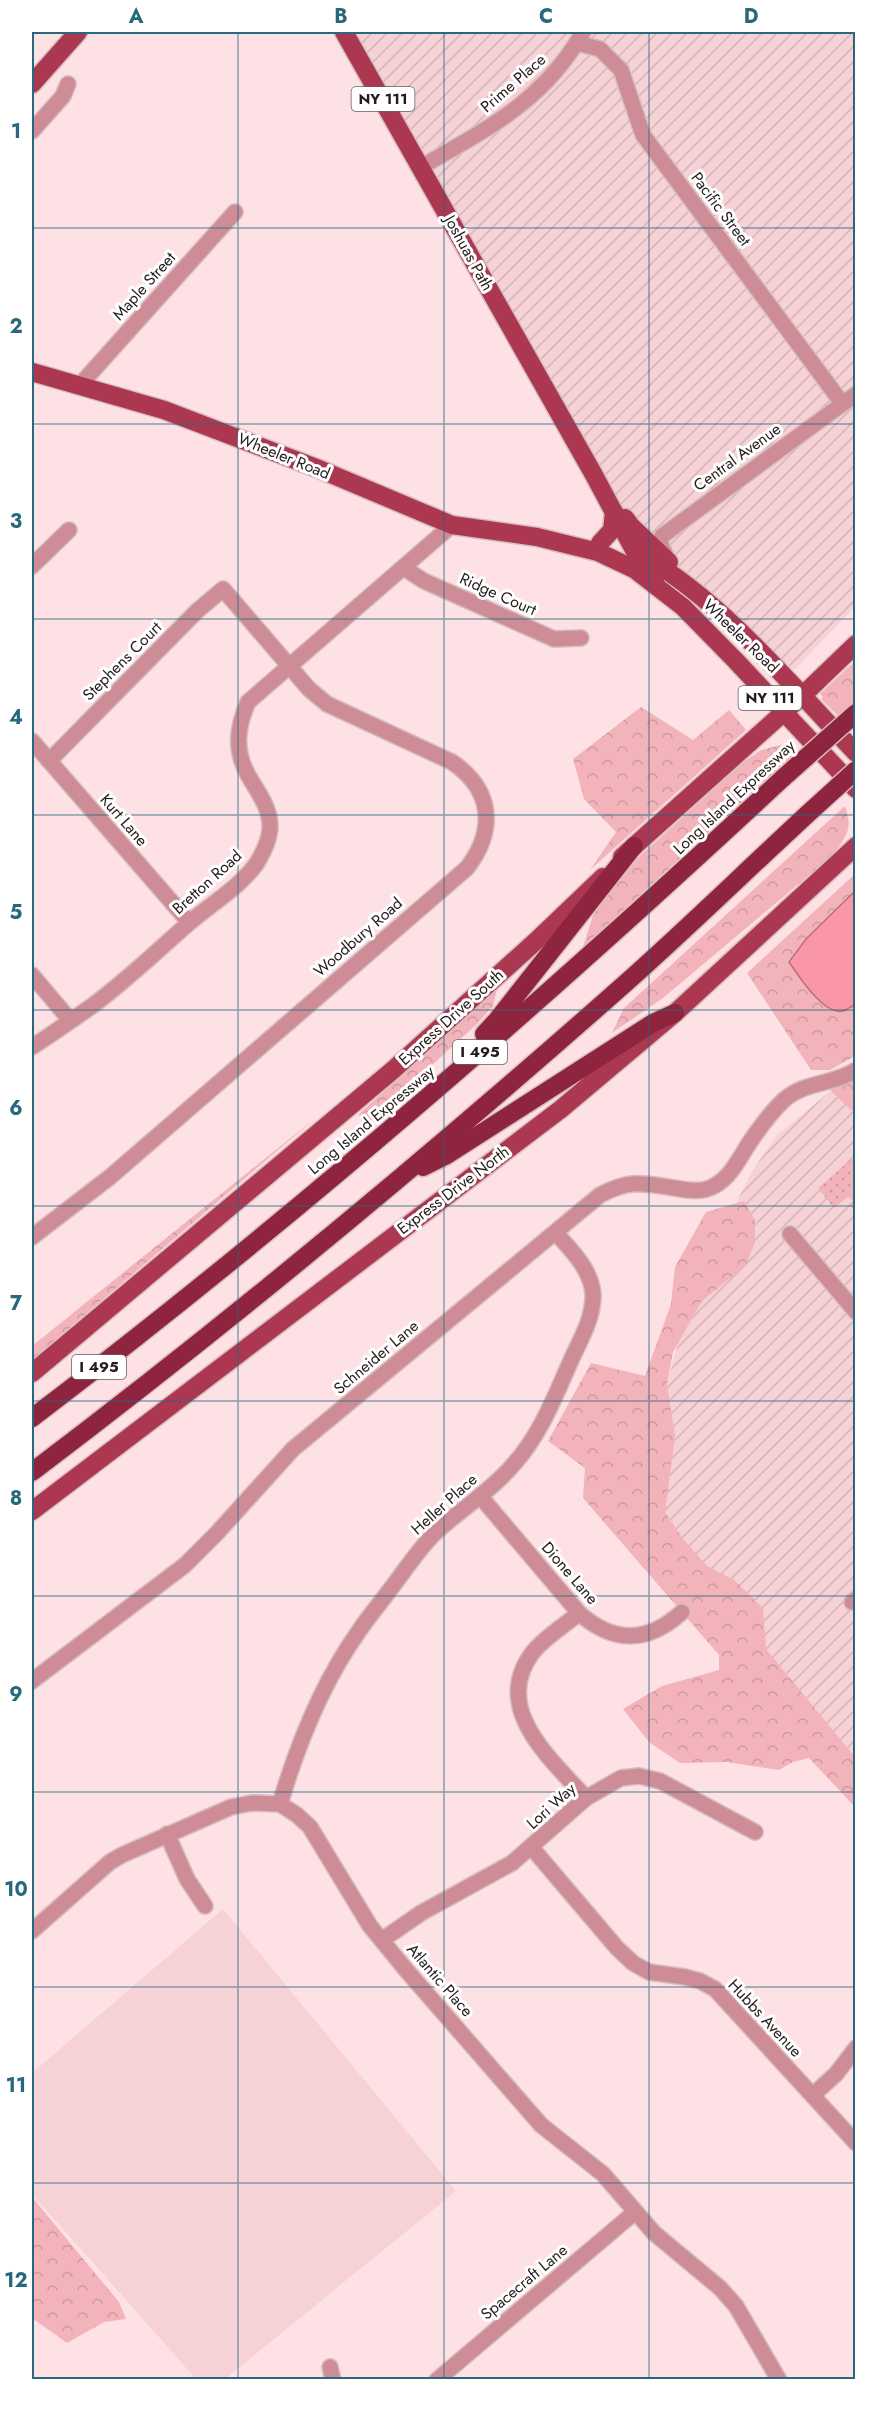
<svg xmlns="http://www.w3.org/2000/svg" width="887" height="2411" font-family="Jost,sans-serif">
  <style>
    .built { fill: #f6d2d6 }
    .industrial { fill: url(#industrial-furrows) }
    .grass { fill: #f2b3ba }
    .forest { fill: url(#forest-crowns) }
    .park { fill: url(#park-dots) }
    .water { fill: #f997a6; stroke: #b9727d; stroke-width: 1.5 }
    .lines { fill: none; stroke-linecap: round; stroke-linejoin: round }
    .minor-casing { stroke: #d6bdc0; stroke-width: 18 }
    .major-casing { stroke: #d6bdc0; stroke-width: 21 }
    .highway-casing { stroke: #d6bdc0; stroke-width: 21 }
    .minor { stroke: #ce8d96; stroke-width: 15 }
    .major { stroke: #ab3751; stroke-width: 18 }
    .highway { stroke: #8e243e; stroke-width: 18 }
    .highway-bridge-casing { stroke: #d6bdc0; stroke-width: 21; stroke-linecap: butt }
    .highway-bridge { stroke: #8e243e; stroke-width: 18 }
    .grid { fill: none; stroke: #27687c; stroke-width: 1.5; stroke-opacity: 0.55 }
    .labels { text-anchor: middle; dominant-baseline: central; stroke-width: 6; stroke-linejoin: round; paint-order: stroke }
    .shield { fill: #fff; stroke: #665f60; stroke-width: 1.5 }
    .shield-label { font-size: 15px; font-weight: bold; fill: #251b1c }
    .street-label { font-size: 16px; fill: #251b1c; stroke: #fff }
    .neatline { fill: none; stroke: #27687c; stroke-width: 2 }
    .grid-label { font-size: 20px; text-anchor: middle; font-weight: bold; fill: #27687c }
  </style>
  <defs>
    <pattern id="industrial-furrows" width="10" height="10" patternUnits="userSpaceOnUse" patternTransform="scale(1.5)"><rect width="10" height="10" fill="#f6d2d6"/><path d="M-1 1l2-2M0 10L10 0M9 11l2-2" fill="none" stroke="#d3b4b7"/></pattern>
    <pattern id="forest-crowns" width="20" height="18" patternUnits="userSpaceOnUse" patternTransform="scale(1.5)"><rect width="20" height="18" fill="#f2b3ba"/><path d="M2 6a3 3 0 1 1 6 0M12 15a3 3 0 1 1 6 0" fill="none" stroke="#cf999f"/></pattern>
    <pattern id="park-dots" width="8" height="8" patternUnits="userSpaceOnUse" patternTransform="scale(1.5)"><rect width="8" height="8" fill="#f2b3ba"/><path d="M2 2h.1M6 6h.1" fill="none" stroke="#cf999f" stroke-width="1.8" stroke-linecap="round"/></pattern>
  </defs>
  <rect width="100%" height="100%" fill="#fde1e4"/>
  <polygon class="built" points="223,1909 456,2191 225,2379 196,2379 32,2194 32,2073"/>
  <g class="industrial">
    <polygon points="346,32 855,32 855,607 794,670 633,526 597,473"/>
    <polygon points="855,1071 855,1769 653,1533 654,1434 691,1292 753,1170 776,1136"/>
  </g>
  <polygon class="grass" points="855,661 855,703 840,718 821,699 823,697 820,694"/>
  <g class="forest">
    <polygon points="855,665 855,695 844,707 837,708 829,702 827,692"/>
    <polygon points="641,707 693,740 729,710 746,730 590,870 616,832 584,799 573,759"/>
    <polygon points="789,743 794,754 583,947 594,912 639,857 741,764 761,750"/>
    <path d="M845,806C853,830 847,834 834,854L663,998L612,1033L624,1008Z"/>
    <polygon points="855,874 855,891 806,939 790,962 842,1012 855,1004 855,1056 830,1070 811,1070 747,973"/>
    <polygon points="497,988 493,1006 477,1024 363,1128 359,1114"/>
    <polygon points="855,1076 855,1114 826,1086"/>
    <polygon points="318,1116 32,1360 32,1346"/>
    <polygon points="744,1201 755,1220 755,1242 746,1265 702,1301 673,1352 667,1384 675,1436 665,1512 683,1539 707,1566 734,1580 763,1608 766,1649 855,1757 855,1807 809,1758 793,1762 779,1770 727,1762 680,1763 649,1742 623,1709 662,1686 719,1670 719,1655 583,1498 585,1468 548,1441 591,1363 645,1376 671,1304 675,1267 706,1212"/>
    <polygon points="32,2197 119,2302 126,2319 104,2322 67,2343 32,2318"/>
  </g>
  <polygon class="park" points="852,1159 855,1163 855,1212 850,1205 854,1202 849,1196 834,1208 818,1188"/>
  <path class="water" d="M855,891V1004C852,1006 847,1010 843,1011C824,1016 798,975 789,962L806,939Z"/>
  <g class="lines">
    <defs>
      <g id="minor">
        <polyline points="577,43 600,49 621,70 643,135 842,403"/>
        <polyline points="32,131 63,96 68,84"/>
        <path d="M421,167C487,129 544,101 583,32"/>
        <polyline points="80,385 235,212"/>
        <polyline points="668,560 660,543 662,536 856,394"/>
        <polyline points="32,566 69,530"/>
        <polyline points="404,568 424,581 554,639 581,638"/>
        <polyline points="32,741 189,922"/>
        <polyline points="32,975 70,1020"/>
        <path d="M32,1047C52,1034 72,1020 92,1006C126,981 157,951 189,923C211,904 240,887 257,863C263,853 269,841 270,829C271,808 258,793 248,775C234,750 237,727 248,702L452,525"/>
        <polyline points="790,1234 856,1312"/>
        <path d="M32,1237L110,1177L467,868C496,830 493,790 452,762L327,704L309,689L223,589L197,611L49,761"/>
        <path d="M480,1496L579,1613C614,1644 648,1643 682,1612"/>
        <polyline points="852,1602 856,1599"/>
        <path d="M579,1613C564,1626 545,1637 533,1652C490,1708 551,1759 586,1798"/>
        <path d="M32,1681L185,1565L217,1533L293,1449L600,1195C630,1179 643,1183 675,1188C686,1190 697,1192 707,1189C731,1181 739,1157 752,1139C761,1126 773,1110 784,1100C805,1081 834,1085 856,1070"/>
        <path d="M280,1804C298,1743 322,1683 359,1631C368,1617 379,1605 389,1591C404,1572 417,1551 434,1534C459,1510 490,1492 513,1465C541,1434 555,1396 572,1358C581,1339 594,1316 593,1294C591,1269 571,1250 556,1233"/>
        <polyline points="167,1834 187,1879 205,1906"/>
        <polyline points="532,1848 617,1948 633,1963 649,1972 685,1977 700,1981 715,1989 856,2143"/>
        <polyline points="32,1931 110,1862 122,1855 231,1807 252,1803 280,1804 297,1815 310,1827 370,1926 407,1971 541,2125 603,2174 654,2233 720,2288 736,2306 779,2380"/>
        <polyline points="382,1940 421,1913 512,1863 586,1798 621,1778 639,1776 660,1781 755,1832"/>
        <polyline points="813,2095 836,2074 856,2048"/>
        <polyline points="330,2367 333,2380"/>
        <polyline points="437,2380 635,2212"/>
      </g>
      <g id="major">
        <polyline points="344,32 594,475 634,550 656,576"/>
        <polyline points="32,84 78,32"/>
        <polyline points="32,372 164,410 319,469 452,525 537,537 598,552 634,569 683,607 736,661 856,789"/>
        <polyline points="625,518 631,526 669,562"/>
        <polyline points="600,543 612,530 614,512"/>
        <path d="M647,558C728,607 791,685 856,753"/>
        <polyline points="622,857 802,696 856,644"/>
        <polyline points="32,1373 393,1070 536,941 603,877"/>
        <polyline points="32,1511 561,1109 675,1013 856,846"/>
      </g>
      <g id="highway">
        <polyline points="484,1034 497,1020 634,846"/>
        <polyline points="423,1167 447,1155 653,1023 675,1013"/>
        <path d="M32,1418C294,1219 542,1002 783,778"/>
        <path d="M32,1472C237,1317 435,1152 628,981C691,925 751,866 813,809"/>
      </g>
    </defs>
    <use href="#minor" class="minor-casing"/>
    <use href="#major" class="major-casing"/>
    <use href="#highway" class="highway-casing"/>
    <use href="#minor" class="minor"/>
    <use href="#major" class="major"/>
    <use href="#highway" class="highway"/>
    <defs>
      <g id="highway-bridge">
        <polyline points="783,778 856,713"/>
        <polyline points="813,809 856,770"/>
      </g>
    </defs>
    <use href="#highway-bridge" class="highway-bridge-casing"/>
    <use href="#highway-bridge" class="highway-bridge"/>
  </g>
  <path class="grid" d="M238,32V2380M444,32V2380M649,32V2380M32,228H856M32,424H856M32,619H856M32,815H856M32,1010H856M32,1206H856M32,1401H856M32,1596H856M32,1792H856M32,1987H856M32,2183H856"/>
  <g class="labels">
    <g class="shield">
      <rect x="351.5" y="87" width="63" height="24" rx="4.5"/>
      <rect x="738.5" y="686" width="63" height="24" rx="4.5"/>
      <rect x="453" y="1040" width="54" height="24" rx="4.5"/>
      <rect x="72" y="1355" width="54" height="24" rx="4.5"/>
    </g>
    <g class="shield-label">
      <text x="383" y="99">NY 111</text>
      <text x="770" y="698">NY 111</text>
      <text x="480" y="1052">I 495</text>
      <text x="99" y="1367">I 495</text>
    </g>
    <g class="street-label">
      <text transform="translate(513 83) rotate(-41)">Prime Place</text>
      <text transform="translate(721 209) rotate(53)">Pacific Street</text>
      <text transform="translate(469 253) rotate(61)">Joshuas Path</text>
      <text transform="translate(144 286) rotate(-48)">Maple Street</text>
      <text transform="translate(284 456) rotate(22)">Wheeler Road</text>
      <text transform="translate(737 457) rotate(-36)">Central Avenue</text>
      <text transform="translate(498 594) rotate(24)">Ridge Court</text>
      <text transform="translate(741 636) rotate(44)">Wheeler Road</text>
      <text transform="translate(122 661) rotate(-45)">Stephens Court</text>
      <text transform="translate(734 797) rotate(-43)">Long Island Expressway</text>
      <text transform="translate(124 820) rotate(49)">Kurt Lane</text>
      <text transform="translate(207 882) rotate(-42)">Bretton Road</text>
      <text transform="translate(358 937) rotate(-41)">Woodbury Road</text>
      <text transform="translate(451 1017) rotate(-42)">Express Drive South</text>
      <text transform="translate(371 1120) rotate(-40)">Long Island Expressway</text>
      <text transform="translate(453 1190) rotate(-37)">Express Drive North</text>
      <text transform="translate(376 1357) rotate(-40)">Schneider Lane</text>
      <text transform="translate(444 1504) rotate(-42)">Heller Place</text>
      <text transform="translate(570 1573) rotate(49)">Dione Lane</text>
      <text transform="translate(551 1806) rotate(-42)">Lori Way</text>
      <text transform="translate(440 1980) rotate(49)">Atlantic Place</text>
      <text transform="translate(765 2018) rotate(47)">Hubbs Avenue</text>
      <text transform="translate(524 2282) rotate(-40)">Spacecraft Lane</text>
    </g>
  </g>
  <rect width="887" height="2411" fill="none" stroke="#ffffff" stroke-width="66"/>
  <rect x="33" y="33" width="821" height="2345" class="neatline"/>
  <g class="grid-label">
    <text x="136" y="23">A</text>
    <text x="341" y="23">B</text>
    <text x="546" y="23">C</text>
    <text x="751" y="23">D</text>
    <text x="16" y="138">1</text>
    <text x="16" y="333">2</text>
    <text x="16" y="528">3</text>
    <text x="16" y="724">4</text>
    <text x="16" y="919">5</text>
    <text x="16" y="1115">6</text>
    <text x="16" y="1310">7</text>
    <text x="16" y="1505">8</text>
    <text x="16" y="1701">9</text>
    <text x="16" y="1896">10</text>
    <text x="16" y="2092">11</text>
    <text x="16" y="2287">12</text>
  </g>
</svg>
